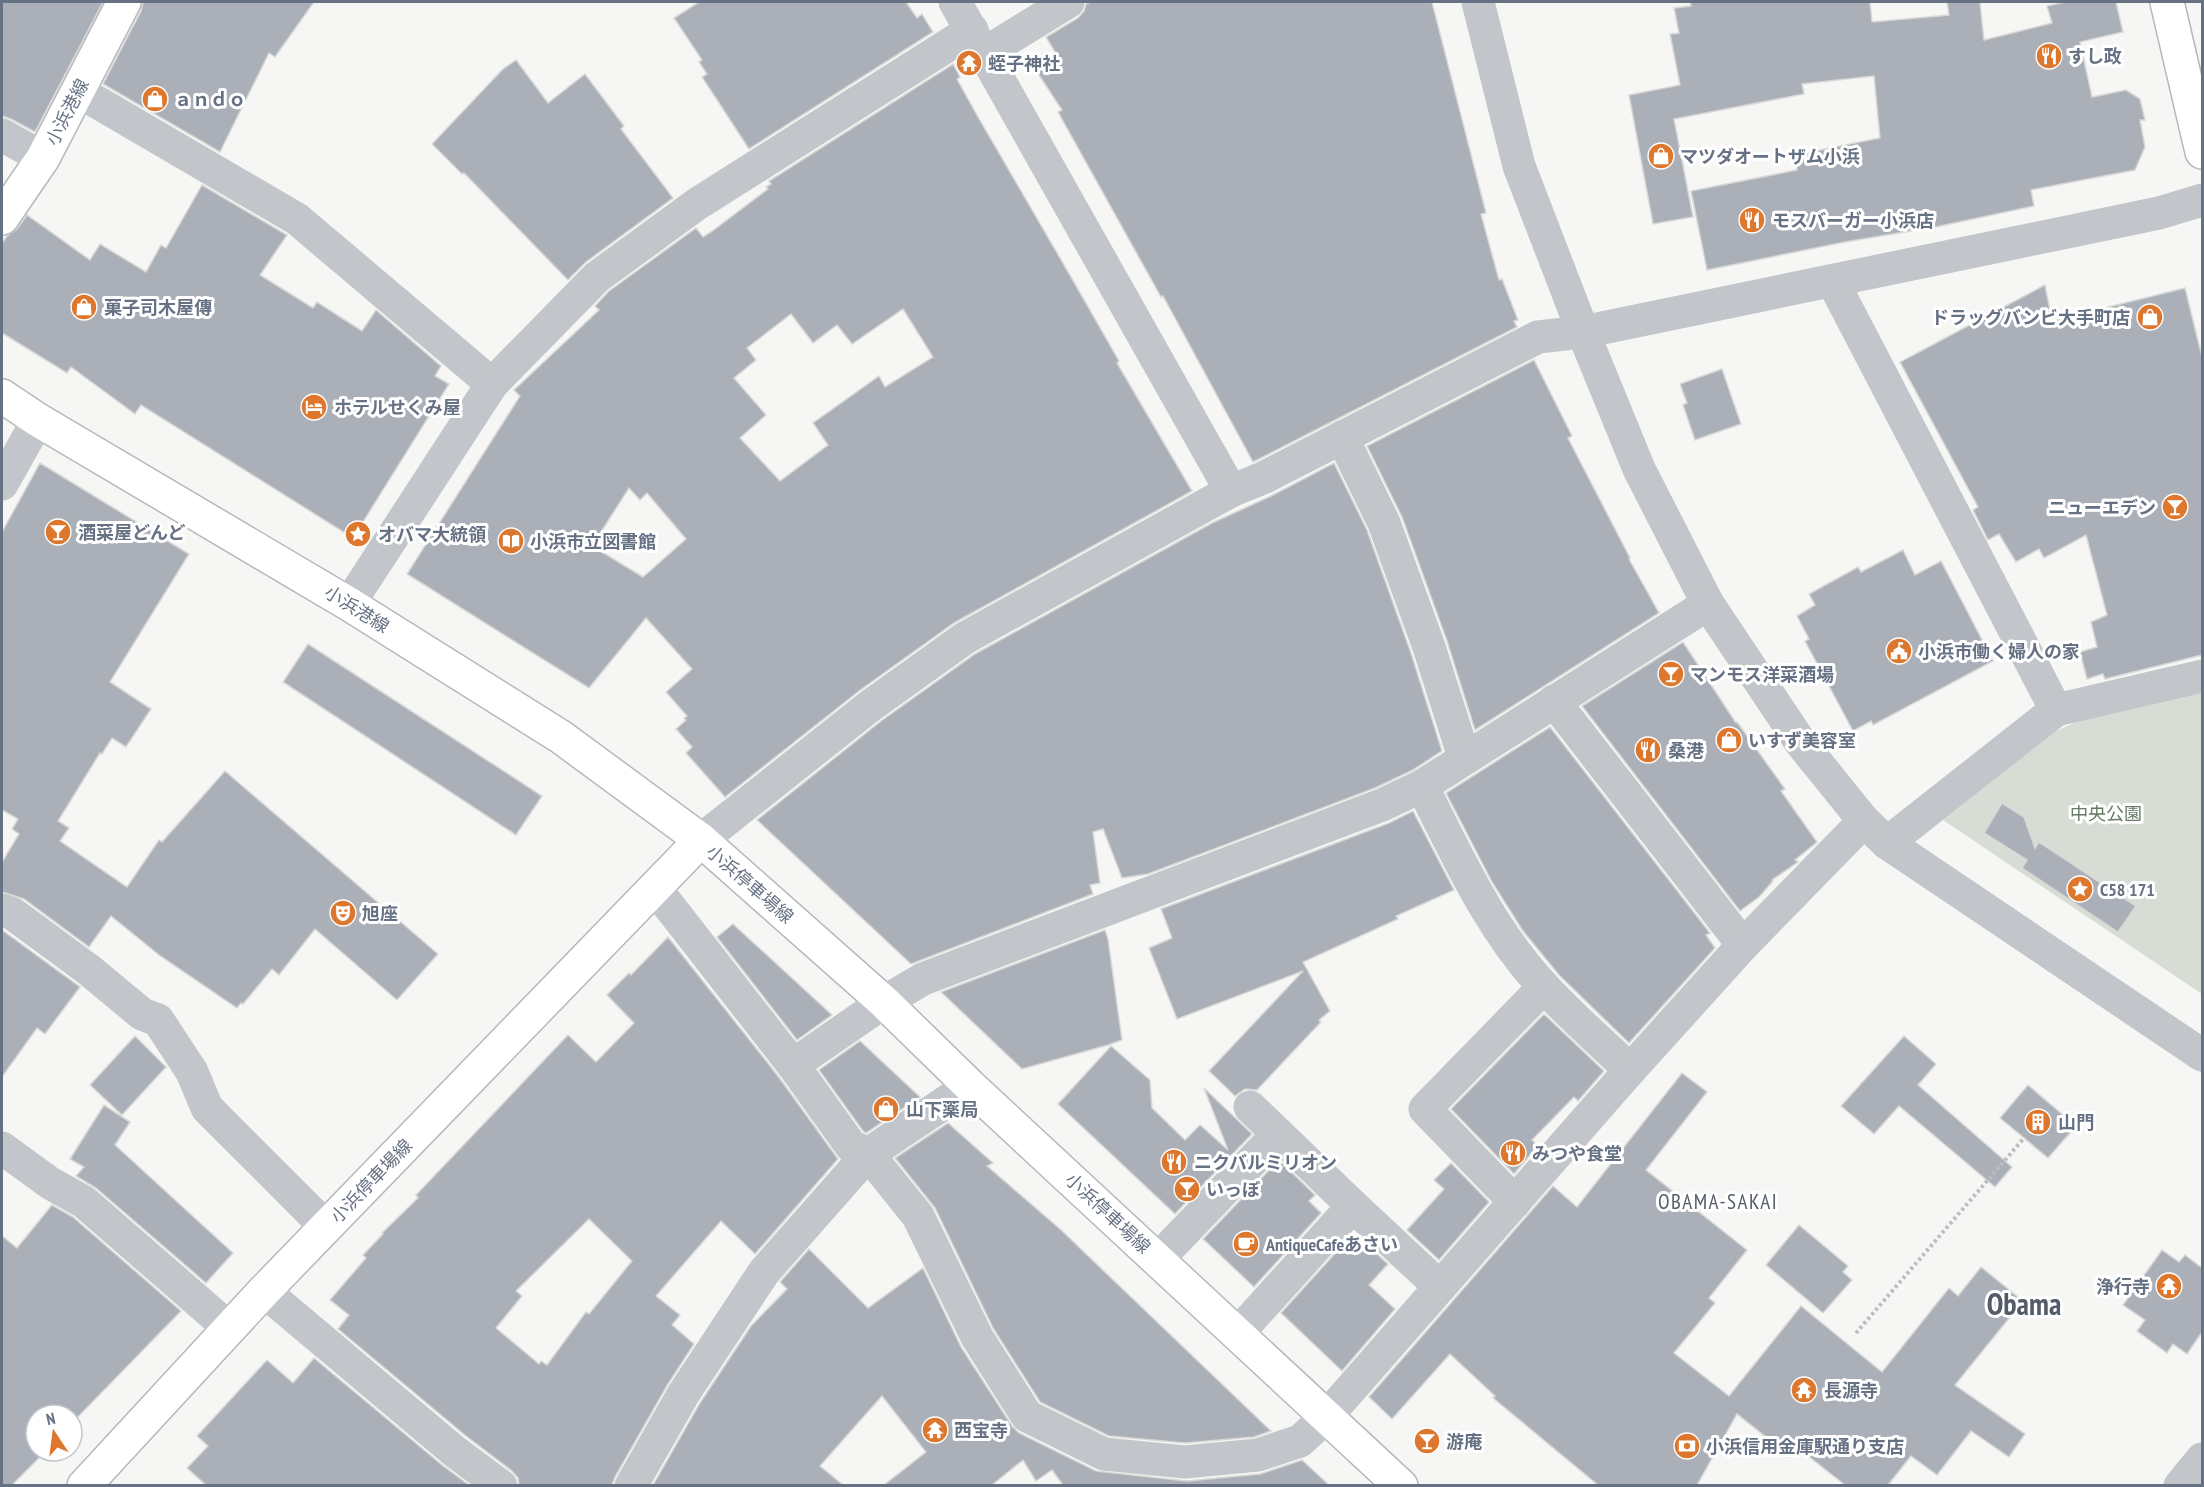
<svg xmlns="http://www.w3.org/2000/svg" width="2204" height="1487" font-family="'PT Sans Narrow','Noto Sans JP',sans-serif">
  <style>
    .green { fill: #d7ddd5 }
    .building { fill: #abb0b8; stroke: #d8d8d6; stroke-width: 1.5; fill-rule: evenodd }
    .lines { fill: none; stroke-linecap: round; stroke-linejoin: round }
    .major-casing { stroke: #b5b8bd; stroke-width: 36 }
    .highway-casing { stroke: #b5b7bb; stroke-width: 36 }
    .path { stroke: #bcbdc0; stroke-width: 4; stroke-dasharray: 3 3; stroke-linecap: butt }
    .minor { stroke: #c2c5c9; stroke-width: 33 }
    .major { stroke: #fff; stroke-width: 33 }
    .highway { stroke: #fff; stroke-width: 33 }
    .labels { text-anchor: middle; dominant-baseline: central; stroke-width: 6; stroke-linejoin: round; paint-order: stroke }
    .poi-label { font-size: 18px; font-weight: bold; fill: #677184; stroke: #fff; text-anchor: start }
    .street-label { font-size: 18px; fill: #677184; stroke: #fff }
    .park-label { font-size: 18px; fill: #667b65; stroke: #fff }
    .quarter-label { font-size: 21px; letter-spacing: 1.5px; fill: #545c69; stroke: #fff }
    .town-label { font-size: 30px; font-weight: bold; fill: #545c69; stroke: #fff }
  </style>
  <rect width="100%" height="100%" fill="#f6f7f4"/>
  <polygon class="green" points="2202,691 2202,994 1943,820 2054,732 2078,721"/>
  <g class="building">
    <polygon points="2,2 103,2 35,132 11,119 2,116"/>
    <polygon points="143,2 314,2 275,57 269,53 220,152 103,84 141,11"/>
    <polygon points="699,2 906,2 917,18 922,14 933,32 749,149 702,77 707,74 699,62 702,60 674,18"/>
    <polygon points="1091,2 1432,2 1486,213 1481,214 1499,280 1502,279 1518,320 1514,321 1517,327 1253,462 1163,296 1161,297 1058,112 1062,110 1033,66 1055,52 1046,37 1078,18 1084,11 1086,4"/>
    <polygon points="1690,2 1870,2 1872,22 1949,15 1947,2 1980,2 1984,40 2052,23 2047,6 2065,2 2116,2 2123,32 2080,42 2092,97 2126,90 2140,99 2145,120 2140,120 2145,147 2135,170 2031,190 2034,206 1917,231 1917,230 1845,242 1707,270 1691,191 1797,170 1795,155 1880,138 1874,76 1802,84 1804,94 1674,119 1693,217 1653,224 1629,95 1680,85 1670,34 1679,33 1674,8 1691,6"/>
    <polygon points="516,60 548,103 585,74 624,126 621,129 673,198 586,262 568,280 464,173 462,174 432,144 503,69"/>
    <path d="M953,64L960,77L957,79L978,117L1071,277L1119,361L1117,363L1192,491L954,623L859,691L725,797L686,753L692,747L676,729L686,720L684,718L687,716L666,692L692,669L646,618L589,688L407,574L520,396L514,390L599,310L595,306L609,291L696,228L703,237L711,232L768,189L766,187L771,184L769,181ZM903,309L933,357L885,387L879,376L813,423L828,445L780,481L740,438L766,415L734,378L756,360L747,348L791,314L813,343L837,325L852,344ZM629,488L640,500L647,493L686,539L643,577L592,546Z"/>
    <polygon points="202,185 287,235 260,275 313,308 317,302 362,331 376,310 441,366 435,376 449,384 353,538 141,405 135,414 71,367 67,373 2,333 2,243 7,236 17,229 27,215 90,260 100,244 146,272 161,245 166,248"/>
    <polygon points="2045,285 2052,321 2185,288 2202,357 2202,655 2105,679 2103,674 2087,679 2080,652 2097,647 2091,622 2107,615 2086,535 2044,558 2039,549 2016,562 1999,534 1988,540 1973,510 1978,507 1900,362"/>
    <polygon points="1534,360 1572,436 1568,438 1630,558 1629,559 1659,613 1475,730 1447,641 1402,517 1367,446"/>
    <polygon points="1722,369 1741,424 1695,440 1683,405 1687,403 1680,384"/>
    <polygon points="40,463 189,554 110,682 151,709 126,747 112,738 102,754 100,753 58,821 69,828 60,841 127,887 159,840 162,842 225,771 438,954 397,1000 315,929 279,975 272,969 243,1004 241,1003 237,1008 159,955 111,916 89,947 24,899 2,892 2,862 19,834 12,829 18,819 2,810 2,532"/>
    <polygon points="1334,463 1367,530 1411,653 1442,751 1413,770 1375,788 1148,874 1122,878 1103,829 1093,832 1100,883 1090,885 1093,894 911,964 757,820 881,721 975,654 1212,523 1271,496"/>
    <polygon points="1903,550 1915,575 1941,561 1993,661 1873,725 1871,721 1853,731 1805,641 1809,639 1797,616 1815,605 1809,594 1858,567 1861,572"/>
    <polygon points="1683,642 1736,723 1737,722 1785,789 1781,791 1817,842 1795,860 1798,862 1772,880 1773,881 1759,897 1740,911 1582,706"/>
    <polygon points="308,644 542,796 516,835 283,682"/>
    <polygon points="1550,727 1710,933 1706,935 1715,948 1629,1043 1559,975 1523,931 1492,882 1446,793"/>
    <polygon points="2002,803 2024,817 2035,848 2039,842 2136,906 2118,932 2022,868 2027,860 1984,833"/>
    <polygon points="1413,811 1454,890 1396,916 1398,919 1303,962 1330,1011 1319,1020 1321,1022 1257,1090 1245,1089 1235,1096 1209,1071 1303,971 1177,1019 1149,948 1172,938 1161,909 1389,823"/>
    <polygon points="733,924 769,957 832,1015 797,1040 717,937"/>
    <polygon points="2,930 80,987 45,1034 37,1028 2,1077"/>
    <polygon points="1105,930 1108,939 1122,1040 1108,1045 1022,1069 941,992"/>
    <path d="M668,937L778,1076L838,1159L755,1254L721,1221L656,1296L680,1315L672,1325L694,1344L668,1384L615,1477L612,1485H519L518,1478L512,1471L466,1436L338,1329L349,1315L330,1300L366,1258L363,1255L383,1234L382,1233L418,1198L416,1195L568,1035L596,1062L634,1023L607,995L629,973L631,975ZM589,1219L632,1261L589,1314L586,1312L547,1365L541,1361L539,1364L496,1328L522,1296L516,1291Z"/>
    <polygon points="1544,1014 1604,1071 1578,1101 1574,1097 1532,1140 1538,1146 1514,1174 1451,1109"/>
    <polygon points="135,1036 166,1067 122,1115 90,1085"/>
    <polygon points="1904,1036 1936,1064 1918,1085 2012,1167 1995,1187 1899,1106 1874,1134 1841,1106"/>
    <polygon points="860,1041 920,1097 866,1133 863,1131 819,1070"/>
    <polygon points="1111,1046 1150,1080 1152,1108 1185,1140 1200,1125 1228,1150 1204,1088 1252,1134 1175,1214 1058,1104"/>
    <polygon points="1682,1073 1707,1092 1646,1170 1747,1250 1709,1298 1715,1303 1674,1353 1729,1396 1801,1306 1882,1372 1949,1288 1958,1296 1981,1267 2023,1301 1955,1385 2025,1434 2009,1457 1971,1431 1937,1475 1911,1456 1888,1485 1845,1485 1798,1448 1791,1457 1737,1414 1697,1485 1598,1485 1493,1398 1495,1396 1450,1354 1392,1419 1369,1397 1553,1186 1577,1207"/>
    <polygon points="2028,1085 2076,1126 2048,1158 2000,1118"/>
    <polygon points="104,1105 130,1122 115,1145 233,1253 206,1283 96,1188 76,1176 84,1167 70,1159"/>
    <polygon points="948,1123 993,1163 987,1166 1060,1229 1271,1431 1254,1437 1185,1443 1109,1436 1040,1402 993,1328 935,1208 895,1158"/>
    <polygon points="1279,1160 1315,1195 1309,1201 1321,1213 1254,1287 1203,1239"/>
    <polygon points="1451,1163 1489,1202 1439,1260 1407,1230 1444,1189 1434,1180"/>
    <polygon points="52,1205 73,1217 181,1311 72,1423 72,1415 36,1415 36,1451 46,1451 12,1485 2,1485 2,1236 17,1248"/>
    <polygon points="1799,1225 1848,1266 1843,1272 1852,1280 1823,1313 1766,1265"/>
    <polygon points="1349,1238 1362,1250 1367,1245 1388,1264 1369,1285 1395,1309 1342,1371 1281,1313"/>
    <polygon points="809,1249 868,1308 923,1268 961,1347 1012,1426 1019,1433 1096,1471 1187,1481 1260,1474 1302,1460 1329,1485 1063,1485 1052,1470 1036,1481 1023,1460 992,1485 884,1485 926,1452 882,1396 820,1466 843,1485 653,1485 700,1403 751,1326 787,1289 780,1282"/>
    <polygon points="2162,1250 2179,1262 2185,1255 2202,1268 2202,1332 2187,1354 2173,1344 2167,1353 2137,1331 2145,1320 2123,1305"/>
    <polygon points="314,1358 442,1465 469,1485 206,1485 187,1468 208,1446 197,1436 267,1360 293,1383"/>
  </g>
  <g class="lines">
    <defs>
      <g id="major">
        <polyline points="2,218 43,158 124,2"/>
        <polyline points="2,396 38,420 349,604 561,737 701,840 884,1002 970,1086 1401,1486"/>
        <polyline points="84,1486 264,1291 701,840"/>
      </g>
      <polyline id="highway" points="2167,2 2202,152"/>
    </defs>
    <use href="#major" class="major-casing"/>
    <use href="#highway" class="highway-casing"/>
    <polyline class="path" points="1856,1333 2024,1138"/>
    <g class="minor">
      <polyline points="955,2 1231,491"/>
      <polyline points="1478,2 1519,166 1583,332 1639,469 1708,604 1801,743 1864,821 1887,843 2202,1055"/>
      <polyline points="985,53 1068,2"/>
      <polyline points="78,91 297,219 492,384"/>
      <polyline points="2,135 43,158"/>
      <polyline points="1833,282 2056,710"/>
      <polyline points="1342,437 1384,523 1429,647 1464,757"/>
      <polyline points="2,484 38,420"/>
      <polyline points="349,604 492,384 597,277 697,204 972,30"/>
      <polyline points="1554,701 1743,945"/>
      <path d="M1422,786C1457,855 1490,930 1545,988C1572,1017 1602,1043 1630,1070"/>
      <polyline points="701,840 870,706 965,638 1231,491 1263,478 1538,337 1583,332 2159,213 2202,200"/>
      <polyline points="1887,843 2056,710 2202,676"/>
      <polyline points="655,888 793,1065 851,1146 868,1154 918,1216 977,1337 1027,1416 1104,1454 1185,1462 1258,1455 1300,1441 1327,1416 1630,1070 1743,945 1864,821"/>
      <polyline points="2,910 13,914 89,970 142,1014 158,1020 192,1072 207,1108 326,1227"/>
      <polyline points="793,1065 884,1002 923,979 1382,805 1422,786 1708,604"/>
      <polyline points="1250,1107 1353,1206 1440,1287"/>
      <polyline points="2,1148 50,1183 84,1202 229,1328"/>
      <polyline points="1515,1202 1425,1109 1544,987"/>
      <polyline points="1158,1259 1278,1134"/>
      <polyline points="264,1291 454,1451 501,1486"/>
      <polyline points="1238,1333 1353,1206"/>
      <polyline points="631,1486 684,1393 764,1272 868,1154 970,1086"/>
      <polyline points="2180,1486 2202,1459"/>
    </g>
    <use href="#major" class="major"/>
    <use href="#highway" class="highway"/>
  </g>
  <defs>
    <symbol id="restaurant-disc" viewBox="-11 -11 22 22"><circle r="9.5" fill="#dd772d" stroke="#fff"/><path d="M-5-6h1v4h1v-4h1v4h1v-4h1v5L-1.5 .5V6h-2V.5L-5-1ZM5-6V6H3V1.5H1.5Q1.5-4 5-6Z" fill="#fff"/></symbol>
    <symbol id="temple-disc" viewBox="-11 -11 22 22"><circle r="9.5" fill="#dd772d" stroke="#fff"/><path d="M0-6L5-2H3V0L6.5 2.5H4V6H1.5V3h-3V6H-4V2.5H-6.5L-3 0V-2H-5Z" fill="#fff"/></symbol>
    <symbol id="shop-disc" viewBox="-11 -11 22 22"><circle r="9.5" fill="#dd772d" stroke="#fff"/><path d="M-5-2.5h2.3a2.7 3.5 0 0 1 5.4 0H5L5.5 6h-11ZM-1.5-2.5h3a1.5 2.3 0 0 0-3 0Z" fill="#fff"/></symbol>
    <symbol id="hotel-disc" viewBox="-11 -11 22 22"><circle r="9.5" fill="#dd772d" stroke="#fff"/><path d="M-6-4.5h1.5V1H6V5H4.5V3h-9V5H-6ZM-4 0a1.8 1.8 0 1 1 3.6 0ZM.5 0V-2.5h3Q6-2.5 6 0Z" fill="#fff"/></symbol>
    <symbol id="bar-disc" viewBox="-11 -11 22 22"><circle r="9.5" fill="#dd772d" stroke="#fff"/><path d="M-6-5H6L.8 .8V4.5H3.5V6h-7V4.5H-.8V.8Z" fill="#fff"/></symbol>
    <symbol id="sight-disc" viewBox="-11 -11 22 22"><circle r="9.5" fill="#dd772d" stroke="#fff"/><path d="M0-6L1.8-2.2L6-1.7L2.9 1.2L3.7 5.4L0 3.3L-3.7 5.4L-2.9 1.2L-6-1.7L-1.8-2.2Z" fill="#fff"/></symbol>
    <symbol id="library-disc" viewBox="-11 -11 22 22"><circle r="9.5" fill="#dd772d" stroke="#fff"/><path d="M-6-4Q-3-5.5-.7-3.5V5Q-3 3-6 4ZM6-4Q3-5.5 .7-3.5V5Q3 3 6 4Z" fill="#fff"/></symbol>
    <symbol id="civic-disc" viewBox="-11 -11 22 22"><circle r="9.5" fill="#dd772d" stroke="#fff"/><path d="M-.6-6.5H3V-4.5H.6V-3L4-1V1h2V6H-6V1h2V-1L-.6-3ZM-1.2 2.5V6h2.4V2.5Z" fill="#fff"/></symbol>
    <symbol id="theatre-disc" viewBox="-11 -11 22 22"><circle r="9.5" fill="#dd772d" stroke="#fff"/><path d="M-5-5.5Q0-4 5-5.5V0Q5 5 0 6Q-5 5-5 0ZM-3.3-2.5H-1v1.5H-3.3ZM1-2.5H3.3v1.5H1ZM-2.8 1Q0 5.5 2.8 1Z" fill="#fff"/></symbol>
    <symbol id="building-disc" viewBox="-11 -11 22 22"><circle r="9.5" fill="#dd772d" stroke="#fff"/><path d="M-4-6H4V6H1V3H-1V6H-4ZM-2.5-4.3h1.7v1.8h-1.7ZM.8-4.3h1.7v1.8H.8ZM-2.5-1h1.7V.8h-1.7ZM.8-1h1.7V.8H.8Z" fill="#fff"/></symbol>
    <symbol id="cafe-disc" viewBox="-11 -11 22 22"><circle r="9.5" fill="#dd772d" stroke="#fff"/><path d="M-5.5-4.5H6V0H3Q3 3.5 0 3.5H-2.5Q-5.5 3.5-5.5 0ZM3-3.2v2h1.7v-2ZM-6 4.5H4V6H-6Z" fill="#fff"/></symbol>
    <symbol id="bank-disc" viewBox="-11 -11 22 22"><circle r="9.5" fill="#dd772d" stroke="#fff"/><path d="M-6-4H6V4H-6ZM0-2.3a2.3 2.3 0 1 0 0 4.6a2.3 2.3 0 1 0 0-4.6Z" fill="#fff"/></symbol>
  </defs>
  <g fill-rule="evenodd">
    <use href="#restaurant-disc" x="2034" y="41" width="30" height="30"/>
    <use href="#temple-disc" x="954" y="48" width="30" height="30"/>
    <use href="#shop-disc" x="140" y="84" width="30" height="30"/>
    <use href="#shop-disc" x="1646" y="141" width="30" height="30"/>
    <use href="#restaurant-disc" x="1737" y="205" width="30" height="30"/>
    <use href="#shop-disc" x="69" y="292" width="30" height="30"/>
    <use href="#shop-disc" x="2135" y="302" width="30" height="30"/>
    <use href="#hotel-disc" x="299" y="392" width="30" height="30"/>
    <use href="#bar-disc" x="2160" y="492" width="30" height="30"/>
    <use href="#bar-disc" x="43" y="517" width="30" height="30"/>
    <use href="#sight-disc" x="343" y="519" width="30" height="30"/>
    <use href="#library-disc" x="496" y="526" width="30" height="30"/>
    <use href="#civic-disc" x="1884" y="636" width="30" height="30"/>
    <use href="#bar-disc" x="1656" y="659" width="30" height="30"/>
    <use href="#shop-disc" x="1714" y="725" width="30" height="30"/>
    <use href="#restaurant-disc" x="1633" y="735" width="30" height="30"/>
    <use href="#sight-disc" x="2065" y="874" width="30" height="30"/>
    <use href="#theatre-disc" x="328" y="898" width="30" height="30"/>
    <use href="#shop-disc" x="871" y="1094" width="30" height="30"/>
    <use href="#building-disc" x="2023" y="1107" width="30" height="30"/>
    <use href="#restaurant-disc" x="1498" y="1138" width="30" height="30"/>
    <use href="#restaurant-disc" x="1159" y="1147" width="30" height="30"/>
    <use href="#bar-disc" x="1172" y="1174" width="30" height="30"/>
    <use href="#cafe-disc" x="1231" y="1229" width="30" height="30"/>
    <use href="#temple-disc" x="2154" y="1271" width="30" height="30"/>
    <use href="#temple-disc" x="1789" y="1375" width="30" height="30"/>
    <use href="#temple-disc" x="920" y="1415" width="30" height="30"/>
    <use href="#bar-disc" x="1412" y="1426" width="30" height="30"/>
    <use href="#bank-disc" x="1672" y="1431" width="30" height="30"/>
  </g>
  <g class="labels">
    <g class="poi-label">
      <text x="2068" y="56">すし政</text>
      <text x="988" y="63">蛭子神社</text>
      <text x="174" y="99">ａｎｄｏ</text>
      <text x="1680" y="156">マツダオートザム小浜</text>
      <text x="1772" y="220">モスバーガー小浜店</text>
      <text x="104" y="307">菓子司木屋傳</text>
      <text x="2130" y="317" text-anchor="end">ドラッグバンビ大手町店</text>
      <text x="334" y="407">ホテルせくみ屋</text>
      <text x="2156" y="507" text-anchor="end">ニューエデン</text>
      <text x="78" y="532">酒菜屋どんど</text>
      <text x="378" y="534">オバマ大統領</text>
      <text x="530" y="541">小浜市立図書館</text>
      <text x="1918" y="651">小浜市働く婦人の家</text>
      <text x="1690" y="674">マンモス洋菜酒場</text>
      <text x="1748" y="740">いすず美容室</text>
      <text x="1668" y="750">桑港</text>
      <text x="2100" y="889">C58 171</text>
      <text x="362" y="913">旭座</text>
      <text x="906" y="1109">山下薬局</text>
      <text x="2058" y="1122">山門</text>
      <text x="1532" y="1153">みつや食堂</text>
      <text x="1194" y="1162">ニクバルミリオン</text>
      <text x="1206" y="1189">いっぽ</text>
      <text x="1266" y="1244">AntiqueCafeあさい</text>
      <text x="2150" y="1286" text-anchor="end">浄行寺</text>
      <text x="1824" y="1390">長源寺</text>
      <text x="954" y="1430">西宝寺</text>
      <text x="1446" y="1441">游庵</text>
      <text x="1706" y="1446">小浜信用金庫駅通り支店</text>
    </g>
    <g class="street-label">
      <text transform="translate(67 112) rotate(-63)">小浜港線</text>
      <text transform="translate(357 609) rotate(32)">小浜港線</text>
      <text transform="translate(750 884) rotate(41)">小浜停車場線</text>
      <text transform="translate(371 1181) rotate(-46)">小浜停車場線</text>
      <text transform="translate(1108 1213) rotate(43)">小浜停車場線</text>
    </g>
    <g class="park-label">
      <text x="2106" y="813">中央公園</text>
    </g>
    <g class="quarter-label">
      <text x="1718" y="1201">OBAMA-SAKAI</text>
    </g>
    <g class="town-label">
      <text x="2024" y="1303">Obama</text>
    </g>
  </g>
  <rect width="2204" height="1487" fill="none" stroke="#677184" stroke-width="6"/>
  <g transform="translate(54 1433) rotate(347)"><circle r="28" fill="#ffffff" stroke="#c2c6ce" stroke-width="1.5"/>
  <path d="M0-4.5L10 22L0 15L-10 22Z" fill="#dd772d"/>
  <text y="-9" font-size="16" font-weight="bold" text-anchor="middle" fill="#677184">N</text>
  </g>
</svg>
